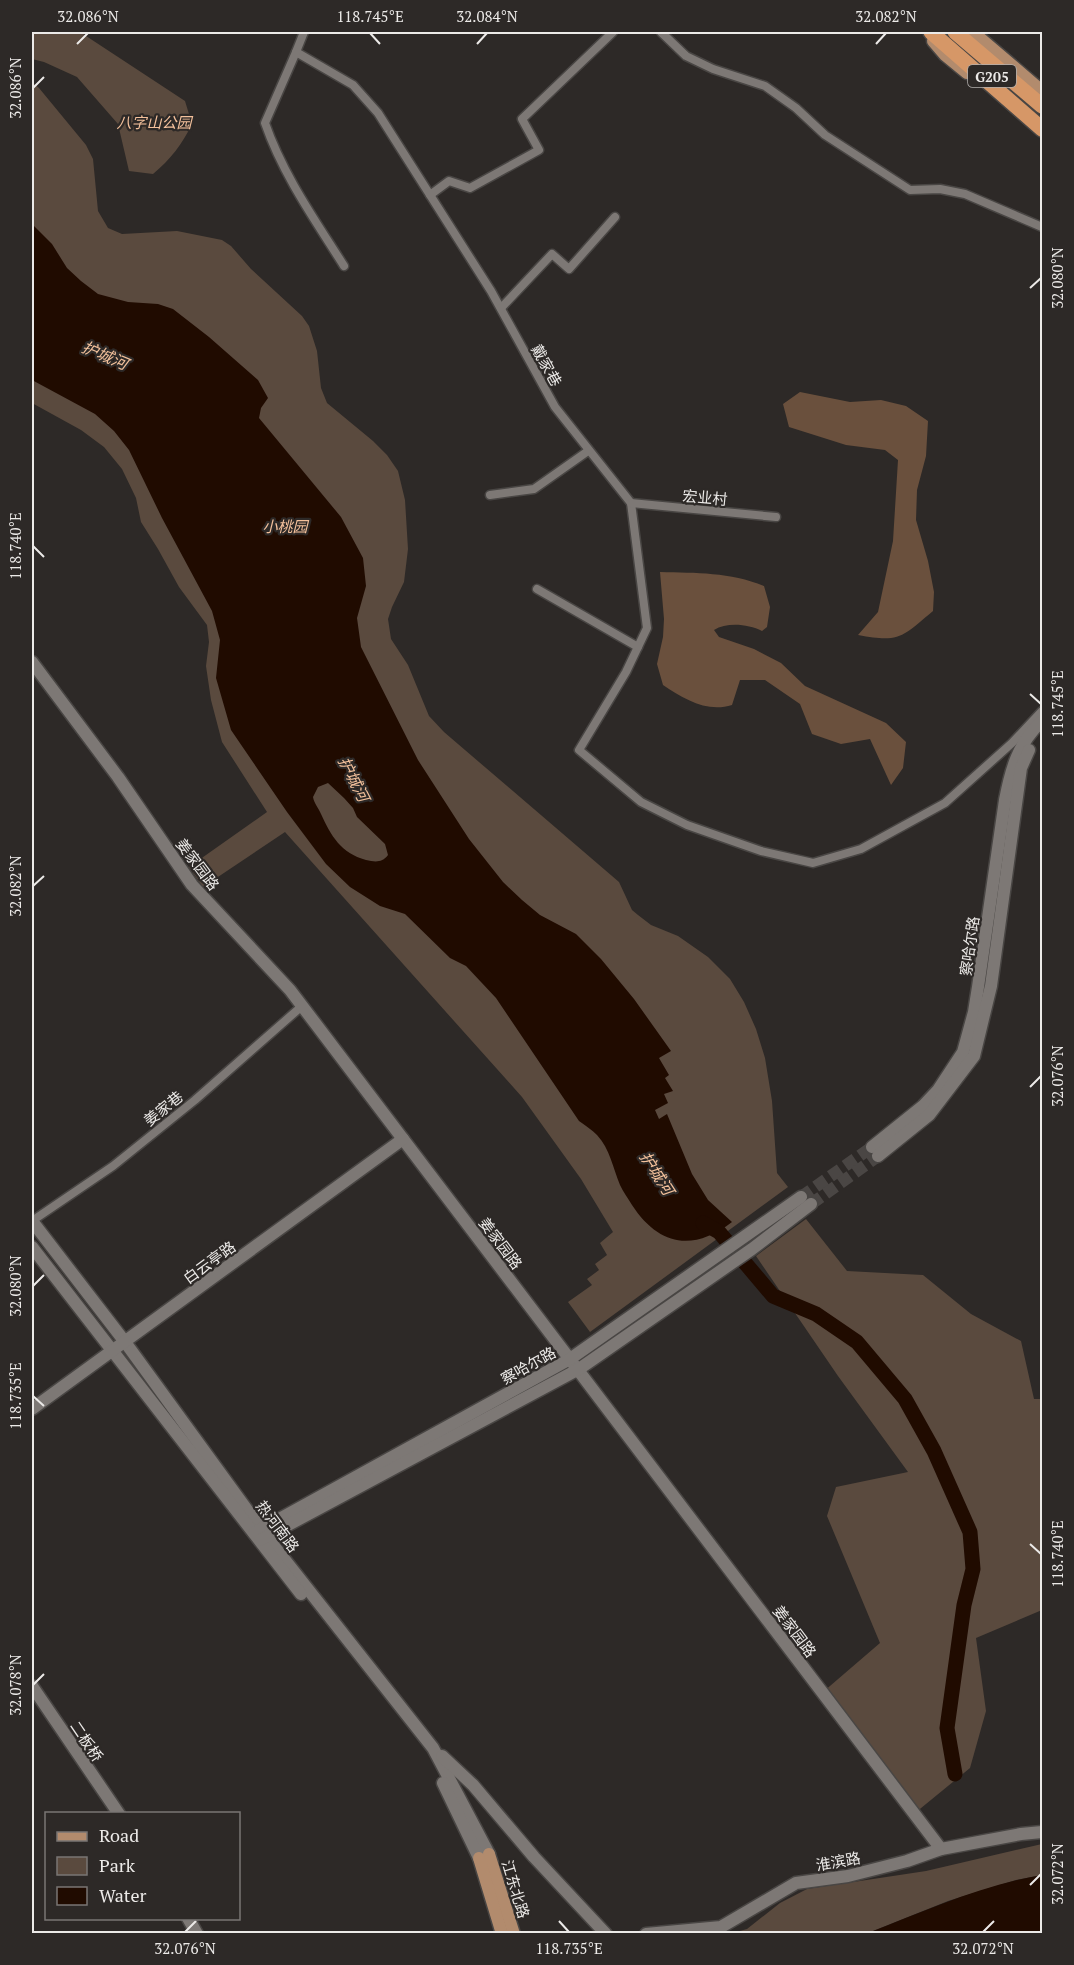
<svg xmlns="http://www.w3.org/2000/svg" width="1074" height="1965" font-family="'PT Serif','Noto Sans SC',serif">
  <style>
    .green { fill: #5a4a3e }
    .forest { fill: #6a503d }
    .water { fill: #200b00; fill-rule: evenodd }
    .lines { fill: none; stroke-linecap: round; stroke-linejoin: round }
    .river { stroke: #200b00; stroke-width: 15 }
    .secondary-tunnel { stroke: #4a4644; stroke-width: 12; stroke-dasharray: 12 6; stroke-linecap: butt }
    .street-casing { stroke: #494644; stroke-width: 11 }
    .secondary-casing { stroke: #494644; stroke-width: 15 }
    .primary-casing { stroke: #494644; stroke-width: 15 }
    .highway-casing { stroke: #494644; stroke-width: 18 }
    .street { stroke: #7d7875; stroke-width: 8 }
    .secondary { stroke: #7d7875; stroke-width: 12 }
    .primary { stroke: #b28b6d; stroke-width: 12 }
    .highway { stroke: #d69767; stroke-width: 15 }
    .ticks { fill: none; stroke: #eceae8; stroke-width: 2 }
    .labels { text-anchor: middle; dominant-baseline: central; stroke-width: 4.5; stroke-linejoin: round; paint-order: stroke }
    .shield { fill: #2d2927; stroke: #b3b0ae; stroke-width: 1.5 }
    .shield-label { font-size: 14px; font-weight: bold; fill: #eceae8 }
    .park-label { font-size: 15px; font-style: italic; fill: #f4c19c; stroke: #2d2927 }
    .street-label { font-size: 15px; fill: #eceae8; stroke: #2d2927 }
    .water-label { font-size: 16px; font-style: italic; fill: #f2c09b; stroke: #2d2927 }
    .neatline { fill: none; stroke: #eceae8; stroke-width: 2 }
    .ticks-label { font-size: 15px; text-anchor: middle; fill: #eceae8 }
  </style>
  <rect width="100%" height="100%" fill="#2d2927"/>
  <g class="green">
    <path d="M32,32H80L185,101L192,124C183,143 170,160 153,174L129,171L118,124L77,77L44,62L32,59Z"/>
    <polygon points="32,82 39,88 86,145 93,159 98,211 108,228 122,234 177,231 222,240 231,246 251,269 302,316 309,326 317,351 321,388 327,403 373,441 387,455 398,471 405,500 408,549 404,582 392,607 388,619 391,639 408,665 429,716 444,732 619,882 632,910 638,915 651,925 678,936 708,957 730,979 744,1002 756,1029 765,1058 772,1101 777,1173 788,1187 590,1332 568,1302 592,1285 587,1279 599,1270 595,1264 607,1255 600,1243 613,1232 581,1179 522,1097 285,832 203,887 189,867 267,812 222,742 211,700 206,666 209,642 207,625 179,587 158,549 141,522 136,498 122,469 104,447 81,430 32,403"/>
    <polygon points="806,1219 847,1271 923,1275 971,1314 1021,1341 1034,1399 1042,1399 1042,1610 976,1638 986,1711 970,1768 915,1813 823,1692 880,1643 827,1516 836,1487 908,1472 838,1376 756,1256"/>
    <polygon points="1042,1844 1042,1875 1016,1880 948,1901 868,1933 729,1934 747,1929 780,1903 807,1889 926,1871"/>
  </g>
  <g class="forest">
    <path d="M800,392L850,402L881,400L906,406L928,421L926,456L917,490L916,520L928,561L934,592L933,611C902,637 900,643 858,635L878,612L893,541L898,460L885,450L846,445L789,427L783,404Z"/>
    <path d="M660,572C696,573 730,572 764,586L770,607L767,627L762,631C748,624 727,622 714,630L719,637L754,649L781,663L805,686L886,723L906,742L903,768L891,785L870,739L841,744L812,734L800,704L765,680H740L732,705C707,713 684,699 663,685L657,664L663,637L664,619Z"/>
  </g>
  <g class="water">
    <path d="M32,224L52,244L67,268L81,281L98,294L128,302L158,304L173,309L209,337L258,380L268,398L261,408L259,418L341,517L363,558L366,586L357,618L361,647L418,760L469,839L503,882L522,900L540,915L576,934L601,959L634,999L671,1051L659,1058L669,1075L665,1078L673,1091L664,1094L668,1103L655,1110L659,1119L667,1114L692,1174L708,1200L732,1222C693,1252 659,1246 632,1205C628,1198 623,1192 620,1185C613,1168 610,1149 597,1135C592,1130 585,1125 579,1121L496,998L466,966L450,958L405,914L380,906L350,887L326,864L287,812L231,730L216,678L220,640L212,611L162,518L129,450L114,431L95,414L32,380ZM328,783L344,798L353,808L357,817L385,844L388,855C382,863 375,862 366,860C341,853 331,836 321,814C318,807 314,803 313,797L318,787Z"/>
    <path d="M1042,1875V1933H868C925,1911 982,1885 1042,1875Z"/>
  </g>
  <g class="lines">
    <polyline class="river" points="703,1223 719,1232 773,1296 816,1314 857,1342 905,1399 934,1451 970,1532 973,1569 964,1605 947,1728 955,1774"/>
    <g class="secondary-tunnel">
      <polyline points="801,1197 872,1147"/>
      <polyline points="811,1204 878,1156"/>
    </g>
    <defs>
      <g id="street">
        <polyline points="304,32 296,52 353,85 378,113 491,291 555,407 631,503 647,628 626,672 579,750 641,802 687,825 761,851 813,863 861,849 945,803 1012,743 1042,711"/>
        <polyline points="661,32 686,56 713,69 765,86 796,108 825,135 910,190 940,189 965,194 1042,227"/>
        <path d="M296,52L265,123C283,175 315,220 344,266"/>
        <polyline points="430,195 449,181 470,188 539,150 522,119 613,32"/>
        <polyline points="501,308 552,254 569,269 615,217"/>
        <polyline points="490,495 534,489 588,451"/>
        <polyline points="631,503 776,517"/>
        <polyline points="537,589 638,647"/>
        <polyline points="32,1221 113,1166 195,1100 302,1006"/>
      </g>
      <g id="secondary">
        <polyline points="32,662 118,777 192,885 290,990 941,1849"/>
        <path d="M872,1147L923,1106L938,1090L963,1052L974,1012L978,987L1005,800C1011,769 1018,743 1042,721"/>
        <polyline points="878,1156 929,1115 974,1056 991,986 1021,768 1029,750"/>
        <polyline points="32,1221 125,1342 266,1536 433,1748 489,1854"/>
        <polyline points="32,1247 301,1594"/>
        <polyline points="32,1409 403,1139"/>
        <polyline points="254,1533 570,1359 801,1197"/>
        <polyline points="260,1540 579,1369 752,1249 811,1204"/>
        <polyline points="32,1686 119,1814"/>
        <polyline points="442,1756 473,1785 534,1857 606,1934"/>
        <polyline points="443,1783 479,1858"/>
        <polyline points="188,1918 197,1934"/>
        <polyline points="646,1934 721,1927 796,1883 848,1876 907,1861 941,1849 1021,1834 1042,1832"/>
      </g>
      <g id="primary">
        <polyline points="973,32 1042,91"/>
        <polyline points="933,41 945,55 967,73"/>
        <polyline points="489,1854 514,1934"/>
        <polyline points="479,1858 502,1934"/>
      </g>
      <g id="highway">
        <polyline points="931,32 1042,129"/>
        <polyline points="955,32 1042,106"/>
      </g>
    </defs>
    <use href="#street" class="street-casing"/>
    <use href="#secondary" class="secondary-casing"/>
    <use href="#primary" class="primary-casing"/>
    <use href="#highway" class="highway-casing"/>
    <use href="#street" class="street"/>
    <use href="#secondary" class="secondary"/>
    <use href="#primary" class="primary"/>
    <use href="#highway" class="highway"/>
  </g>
  <path class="ticks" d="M370,33L380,44M77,44L88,33M477,44L487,33M876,44L886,33M33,88L44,77M1030,288L1041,278M33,546L44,557M1030,694L1041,704M33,886L44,876M1030,1087L1041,1076M33,1286L44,1275M33,1396L44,1406M1030,1544L1041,1554M33,1685L44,1674M1030,1885L1041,1874M559,1921L569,1932M185,1932L196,1921M983,1932L994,1921"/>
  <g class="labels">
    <rect class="shield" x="968" y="65" width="48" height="22" rx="4.5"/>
    <g class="shield-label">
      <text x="992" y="76">G205</text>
    </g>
    <g class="park-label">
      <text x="154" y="122">八字山公园</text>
      <text x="285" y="526">小桃园</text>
    </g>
    <g class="street-label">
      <text transform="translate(547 365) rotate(61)">戴家巷</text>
      <text transform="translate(705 497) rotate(5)">宏业村</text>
      <text transform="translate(198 864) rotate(53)">姜家园路</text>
      <text transform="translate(969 946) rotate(-82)">察哈尔路</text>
      <text transform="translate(163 1108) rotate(-39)">姜家巷</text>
      <text transform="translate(501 1243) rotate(53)">姜家园路</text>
      <text transform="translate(209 1262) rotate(-36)">白云亭路</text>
      <text transform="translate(528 1365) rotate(-29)">察哈尔路</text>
      <text transform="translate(278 1526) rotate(53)">热河南路</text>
      <text transform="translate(795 1631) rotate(53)">姜家园路</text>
      <text transform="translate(87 1741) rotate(56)">二板桥</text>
      <text transform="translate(838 1861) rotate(-10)">淮滨路</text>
      <text transform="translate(516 1889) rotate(73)">江东北路</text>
    </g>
    <g class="water-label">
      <text transform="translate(105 355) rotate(23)">护城河</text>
      <text transform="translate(354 779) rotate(63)">护城河</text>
      <text transform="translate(657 1173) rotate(57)">护城河</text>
    </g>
  </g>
  <rect width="1074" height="1965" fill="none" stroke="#2d2927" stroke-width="66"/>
  <rect x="45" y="1812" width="195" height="108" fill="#2d2927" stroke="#797674" stroke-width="1.5"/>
  <rect x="57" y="1832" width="30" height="9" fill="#b28b6d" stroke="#797674" stroke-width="1.5"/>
  <text x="99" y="1842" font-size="18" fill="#eceae8">Road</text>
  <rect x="57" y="1857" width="30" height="18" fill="#5a4a3e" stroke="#797674" stroke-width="1.5"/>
  <text x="99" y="1872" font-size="18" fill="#eceae8">Park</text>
  <rect x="57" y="1887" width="30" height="18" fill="#200b00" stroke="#797674" stroke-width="1.5"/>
  <text x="99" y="1902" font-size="18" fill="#eceae8">Water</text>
  <rect x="33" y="33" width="1008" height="1899" class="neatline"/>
  <g class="ticks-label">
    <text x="88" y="22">32.086°N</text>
    <text x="370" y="22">118.745°E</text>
    <text x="487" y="22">32.084°N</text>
    <text x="886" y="22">32.082°N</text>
    <text transform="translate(16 88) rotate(-90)" y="5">32.086°N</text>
    <text transform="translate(1058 278) rotate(-90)" y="5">32.080°N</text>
    <text transform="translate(16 546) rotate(-90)" y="5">118.740°E</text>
    <text transform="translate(1058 704) rotate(-90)" y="5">118.745°E</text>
    <text transform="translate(16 886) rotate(-90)" y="5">32.082°N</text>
    <text transform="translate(1058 1076) rotate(-90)" y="5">32.076°N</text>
    <text transform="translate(16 1286) rotate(-90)" y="5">32.080°N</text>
    <text transform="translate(16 1396) rotate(-90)" y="5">118.735°E</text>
    <text transform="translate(1058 1554) rotate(-90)" y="5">118.740°E</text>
    <text transform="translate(16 1685) rotate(-90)" y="5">32.078°N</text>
    <text transform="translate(1058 1874) rotate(-90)" y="5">32.072°N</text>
    <text x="185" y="1954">32.076°N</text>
    <text x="569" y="1954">118.735°E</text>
    <text x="983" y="1954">32.072°N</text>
  </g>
</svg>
